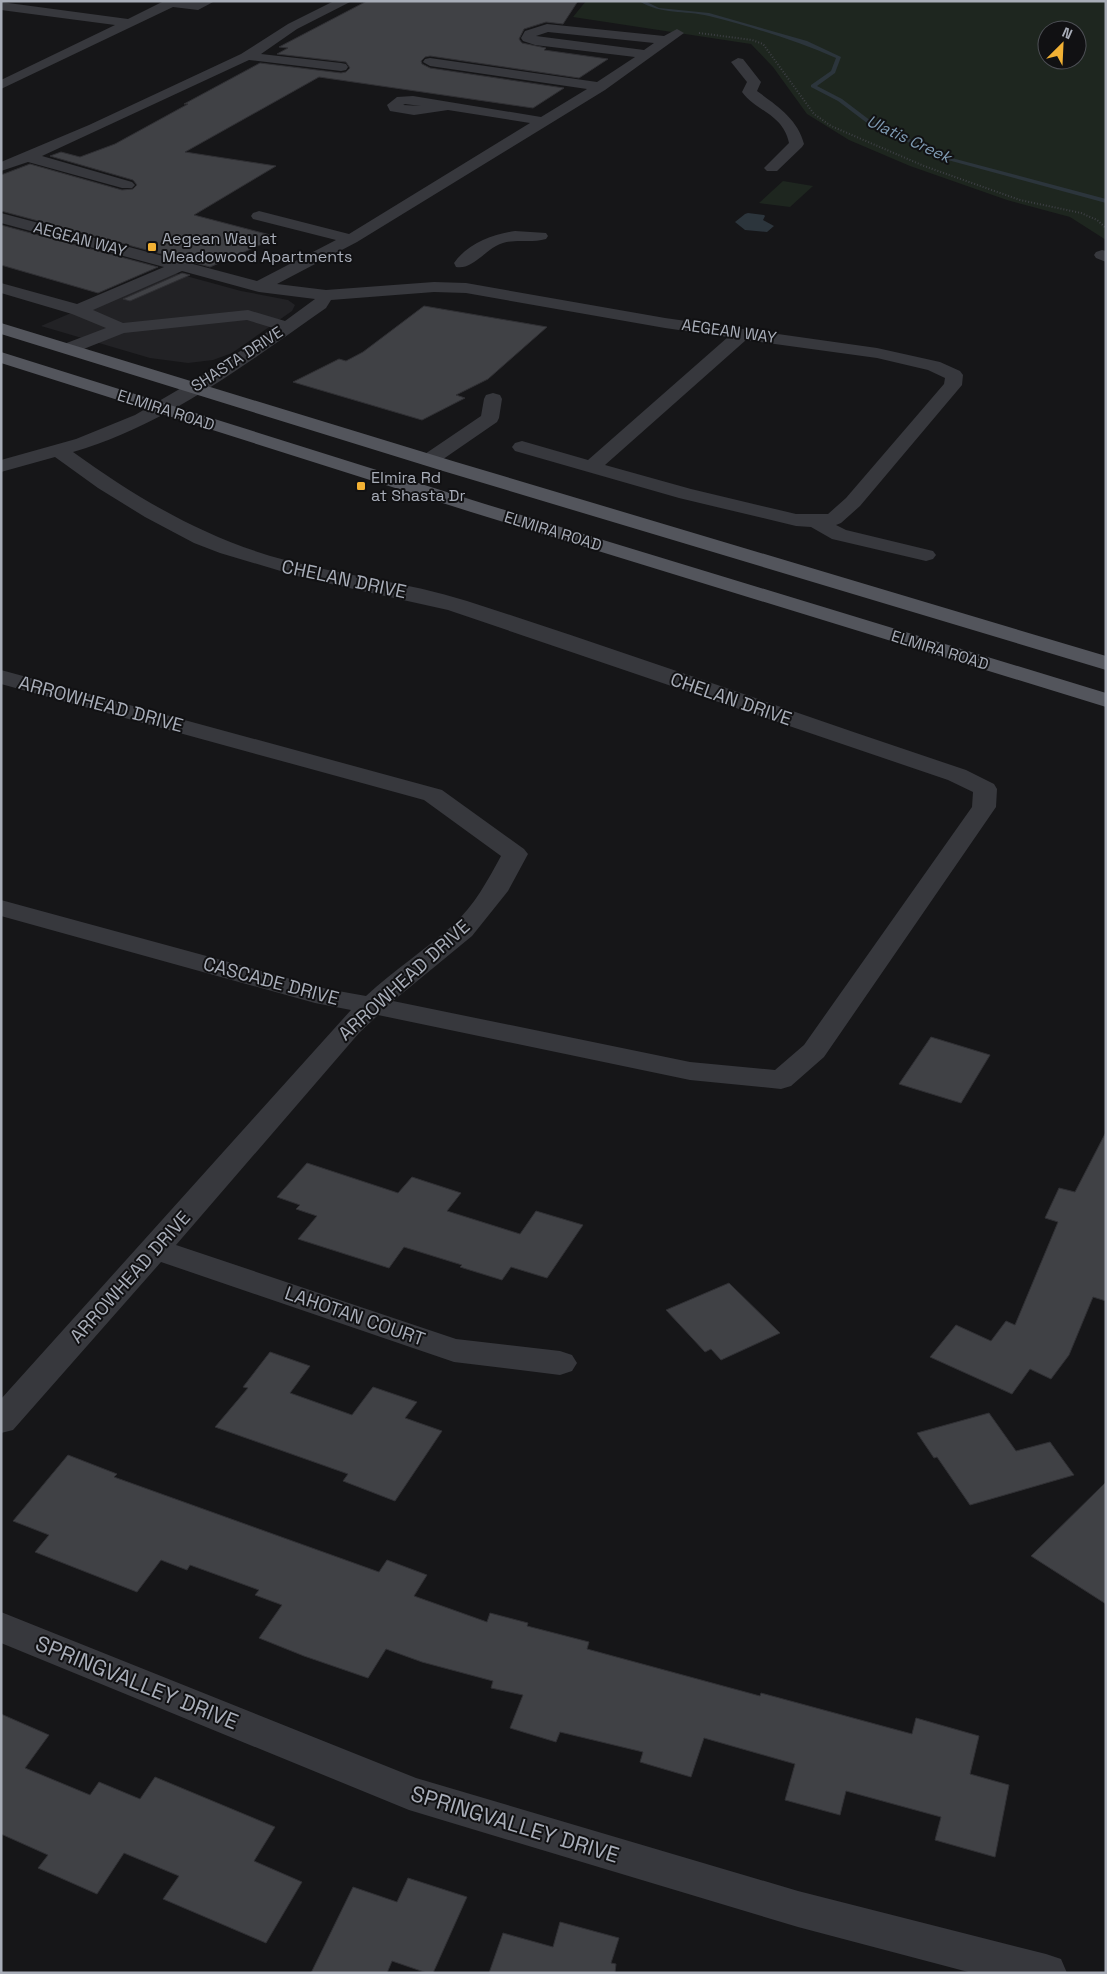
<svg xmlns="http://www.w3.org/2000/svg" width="1107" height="1974" font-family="'Space Grotesk',sans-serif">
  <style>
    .built { fill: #222225 }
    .green { fill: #1e261f; fill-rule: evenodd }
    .water { fill: #2c353c }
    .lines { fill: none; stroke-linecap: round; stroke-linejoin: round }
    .stream { fill: #2c353c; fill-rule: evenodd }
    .building { fill: #404145; stroke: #303034 }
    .path { stroke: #3d3f44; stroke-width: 2; stroke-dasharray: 1 2; stroke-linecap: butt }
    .minor { fill: #37383d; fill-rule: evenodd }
    .major { fill: #53555c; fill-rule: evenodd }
    .poi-dot { fill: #f2b134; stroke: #111113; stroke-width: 2 }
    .labels { text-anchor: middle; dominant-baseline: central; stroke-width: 4; stroke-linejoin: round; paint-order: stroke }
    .far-water-label { font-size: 16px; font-style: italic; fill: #7f9bb3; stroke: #111113 }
    .far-poi-label { font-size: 16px; fill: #a8adb8; stroke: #111113; text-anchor: start }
    .far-street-label { font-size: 16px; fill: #a8adb8; stroke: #111113 }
    .street-label { font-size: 19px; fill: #a8adb8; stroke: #111113 }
    .near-street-label { font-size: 22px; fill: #a8adb8; stroke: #111113 }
  </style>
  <rect width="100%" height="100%" fill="#161618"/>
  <polygon class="built" points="168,271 241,291 288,300 295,305 292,311 232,353 213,360 188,363 150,358 41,326"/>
  <g class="green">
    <path d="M586,1H1106V240L1070,217L1007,200L910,166L849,140L807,114L773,67L751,44L573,17ZM1047,30H1077V60H1047Z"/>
    <polygon points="783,181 813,186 790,207 759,203"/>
  </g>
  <polygon class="water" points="748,213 764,215 765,216 763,220 774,226 767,232 745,230 735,222 745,214"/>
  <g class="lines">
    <path class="stream" d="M639,1H645L659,8L709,13L807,41L841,57L835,73L817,86L842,99L871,121L948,157L1106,199V203L944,159L867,123L838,101L811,87V85L831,71L836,58C795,40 752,27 709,16C684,10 662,15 639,1Z"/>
  </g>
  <g class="building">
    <polygon points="367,1 578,1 563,24 546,22 524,29 519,39 522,43 546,48 544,50 608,59 579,78 430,56 425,57 421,61 422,64 430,68 564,88 533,108 319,77 185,152 276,166 194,215 278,237 210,267 1,211 1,175 30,164 122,190 133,189 137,185 133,180 50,156 61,152 80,157 115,144 188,104 184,104 260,63 341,73 346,72 350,68 346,62 277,54 288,48 279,47"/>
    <polygon points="1,225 158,267 98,293 1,265"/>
    <polygon points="182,273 190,275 130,301 123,299"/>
    <polygon points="424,306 547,327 488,379 456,395 465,398 422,420 293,382 339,359 346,361 363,352"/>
    <polygon points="931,1037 990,1055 961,1103 899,1084"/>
    <polygon points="1106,1132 1106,1301 1093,1297 1069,1355 1051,1379 1030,1369 1012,1394 930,1357 956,1325 991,1341 1006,1321 1015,1325 1058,1222 1045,1218 1059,1188 1075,1192"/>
    <polygon points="307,1163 398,1193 412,1177 461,1193 447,1211 520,1234 536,1211 583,1225 547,1278 511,1267 502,1280 460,1267 462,1265 404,1247 389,1268 298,1239 317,1216 296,1209 300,1205 277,1197"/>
    <polygon points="729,1283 780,1333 721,1360 711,1349 705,1352 666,1310"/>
    <polygon points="270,1352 310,1366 290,1393 352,1415 373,1387 417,1402 405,1418 442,1431 395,1501 343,1481 348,1474 215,1427 248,1388 243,1387"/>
    <polygon points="989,1413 1016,1451 1050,1442 1074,1475 970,1505 937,1457 934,1458 917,1433"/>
    <polygon points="68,1455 117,1474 114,1477 379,1572 387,1560 427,1575 414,1596 487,1622 490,1613 528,1623 527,1626 589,1642 587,1649 760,1696 761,1693 912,1734 916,1718 979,1736 970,1774 1009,1785 995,1857 935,1840 941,1817 846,1791 840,1815 785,1800 795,1764 704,1738 691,1777 640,1762 643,1752 560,1732 556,1742 510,1728 523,1695 491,1688 493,1681 422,1662 386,1649 368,1678 304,1656 259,1638 282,1605 255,1595 259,1590 190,1565 187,1570 161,1560 137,1592 35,1552 49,1535 13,1521"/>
    <polygon points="1106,1482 1106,1604 1031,1556"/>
    <polygon points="1,1714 49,1735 25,1768 90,1795 99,1782 140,1799 155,1777 275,1827 254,1861 302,1882 266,1943 163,1899 179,1876 124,1853 97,1894 38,1868 48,1855 1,1834"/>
    <polygon points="408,1878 467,1897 433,1973 427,1973 392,1961 387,1973 311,1973 353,1887 397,1902"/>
    <polygon points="560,1922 619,1938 611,1963 616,1964 615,1973 489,1973 503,1933 553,1947"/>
  </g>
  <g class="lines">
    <polyline class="path" points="699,33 752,40 763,44 814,114 831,126 924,166 1020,200 1081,213 1097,220 1106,228"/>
    <g class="minor">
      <polygon points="164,1 215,1 198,10 173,7 1,89 1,80 115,25 1,10 1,2 128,19"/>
      <polygon points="334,1 352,1 297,29 261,54 341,63 346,64 348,67 346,70 341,71 249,60 42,156 132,182 135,185 132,188 122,188 28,162 1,171 1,162 89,125 241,54 288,24"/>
      <path d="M547,24L664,36L677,29L684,33L605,90L357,242L277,284L326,290L434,282L466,283L665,318L877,348L940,362L960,371L963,375L962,385L860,506L841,523L836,525L846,530L933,551L936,555L933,559L926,561L832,539L811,527L796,526L679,498L515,451L512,447L515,443L522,441L588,460L728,337L665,328L466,293L434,292L331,300L326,308C247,363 167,425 73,452C138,499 206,539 285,560C345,576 407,582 467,601C634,655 799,714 966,770L994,784L997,789L996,807L824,1057L791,1086L781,1089L690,1080L378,1015L359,1033L176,1245L456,1339L560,1351L572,1355L577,1363L572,1371L560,1375L454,1362L161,1262L13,1430L1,1433V1399L351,1010L315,1003L1,916V900L327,989L366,996C394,970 425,950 453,925C474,906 488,880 501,856L424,800L1,684V670L442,790L524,849L528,854L508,891L472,936L393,1001L690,1062L775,1070L804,1045L972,807L973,792L948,780L448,610L304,578L220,553L194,543L145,517L98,488L55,457L1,472V460L76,439L135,415L219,366L273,328L247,320L124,333L76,352L70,353L64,352L61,348L64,344L106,328L72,314L1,293V283L77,304L164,267L1,223V213L257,281L336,240L253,219L251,216L253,213L259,211L349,234L530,123L448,110L414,115L390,111L387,105L397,97L413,96L541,117L587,89L430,66L423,62L425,59L430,58L597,82L635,57L535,45L523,41L521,38L525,31ZM548,32L654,43L644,50L536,36ZM405,104L421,106L403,105ZM182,271L259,292L315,299L285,321L248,310L123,323L93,310ZM746,340L877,358L928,370L945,378L944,384L846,498L828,514H796L691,489L605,465Z"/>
      <path d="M738,58L743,59L761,82L757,91C776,105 798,119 804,144L802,147L777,171H767L764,168L789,143C783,114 757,112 742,92L747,82L731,62Z"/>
      <path d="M515,231L546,233L548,236L546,239C529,244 512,237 496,246C483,253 471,270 456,267L454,263C467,244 493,234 515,231Z"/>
      <polygon points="1102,250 1106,251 1106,262 1096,258 1094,255 1096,252"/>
      <polygon points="493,393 500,395 502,399 499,418 497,422 436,464 429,466 422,464 419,460 422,456 481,416 484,399 486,395"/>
      <polygon points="1,1612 416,1778 798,1891 1046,1954 1061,1959 1067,1973 972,1973 798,1927 409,1810 1,1643"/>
    </g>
    <g class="major">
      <polygon points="1,323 456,462 1106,656 1106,670 443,471 1,334"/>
      <polygon points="1,352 485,504 1106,693 1106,707 471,512 1,363"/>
    </g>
  </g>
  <g class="poi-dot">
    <rect x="147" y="242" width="10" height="10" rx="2.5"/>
    <rect x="356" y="481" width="10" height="10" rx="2.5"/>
  </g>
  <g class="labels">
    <g class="far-water-label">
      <text transform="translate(909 139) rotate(25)">Ulatis Creek</text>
    </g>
    <g class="far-poi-label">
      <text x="162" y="238">Aegean Way at<tspan x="162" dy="18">Meadowood Apartments</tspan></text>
      <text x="371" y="477">Elmira Rd<tspan x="371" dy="18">at Shasta Dr</tspan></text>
    </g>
    <g class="far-street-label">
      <text transform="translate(80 239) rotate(15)">AEGEAN WAY</text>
      <text transform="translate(729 331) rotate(8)">AEGEAN WAY</text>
      <text transform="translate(237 359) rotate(-33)">SHASTA DRIVE</text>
      <text transform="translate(166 410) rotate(18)">ELMIRA ROAD</text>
      <text transform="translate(553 531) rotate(17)">ELMIRA ROAD</text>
      <text transform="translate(940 650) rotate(17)">ELMIRA ROAD</text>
    </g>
    <g class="street-label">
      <text transform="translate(344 579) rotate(12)">CHELAN DRIVE</text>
      <text transform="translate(731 699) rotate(19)">CHELAN DRIVE</text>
      <text transform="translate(101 704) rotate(15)">ARROWHEAD DRIVE</text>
      <text transform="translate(404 980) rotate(-42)">ARROWHEAD DRIVE</text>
      <text transform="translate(271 981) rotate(15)">CASCADE DRIVE</text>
      <text transform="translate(130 1277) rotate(-48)">ARROWHEAD DRIVE</text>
      <text transform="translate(355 1316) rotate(19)">LAHOTAN COURT</text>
    </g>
    <g class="near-street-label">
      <text transform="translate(137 1682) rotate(22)">SPRINGVALLEY DRIVE</text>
      <text transform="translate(515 1824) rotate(17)">SPRINGVALLEY DRIVE</text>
    </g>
  </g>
  <rect width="1107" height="1974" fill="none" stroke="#a8adb8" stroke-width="5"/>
  <g transform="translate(1062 45) rotate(24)"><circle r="24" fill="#111113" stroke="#4d4f55"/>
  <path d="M0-4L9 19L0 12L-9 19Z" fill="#f2b134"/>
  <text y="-8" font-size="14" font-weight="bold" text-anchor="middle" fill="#a8adb8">N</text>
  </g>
</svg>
